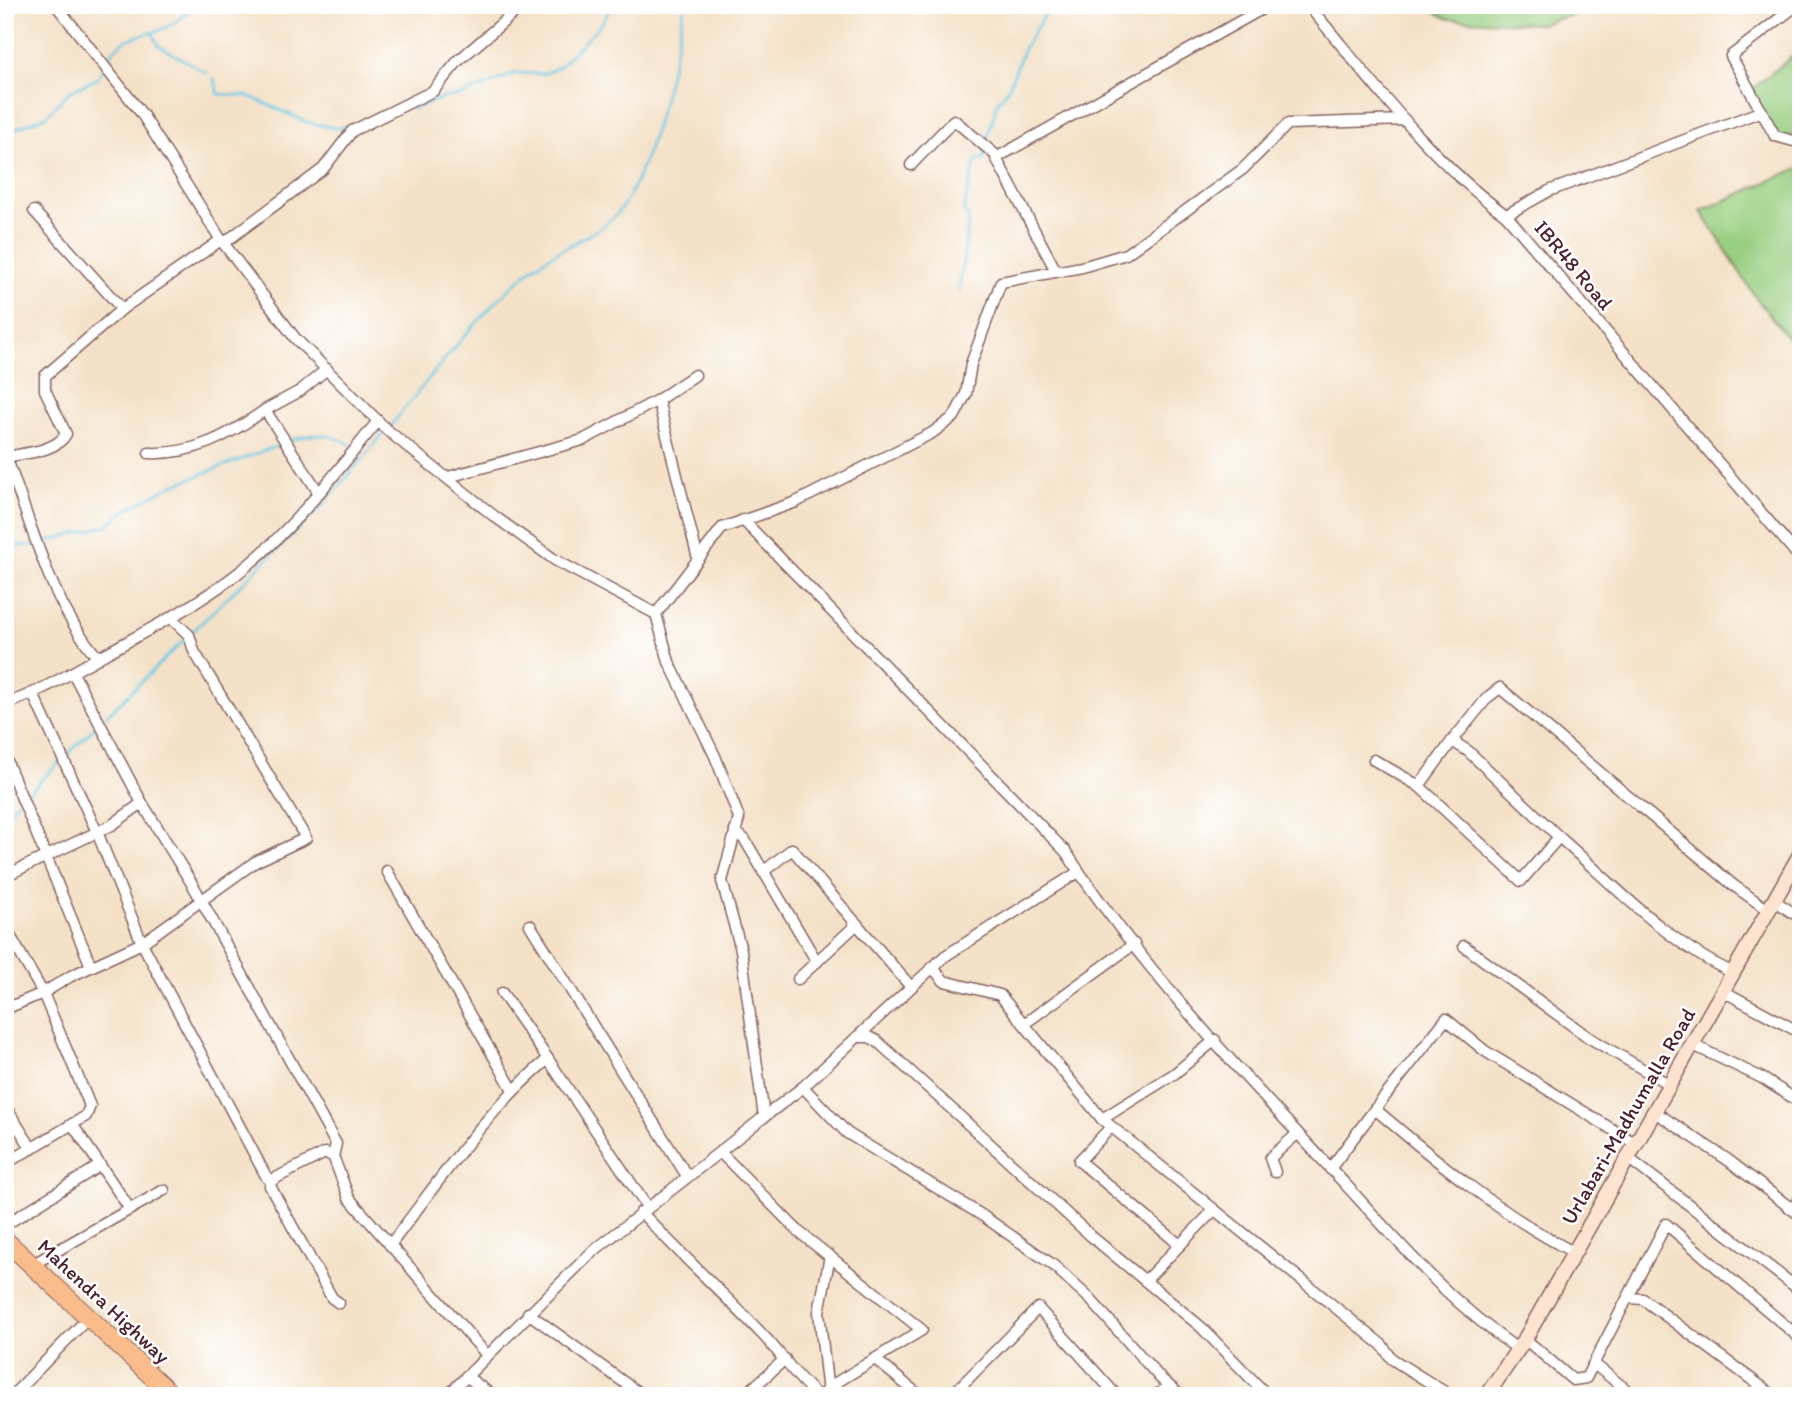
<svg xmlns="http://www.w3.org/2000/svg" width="1806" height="1401" font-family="Itim,sans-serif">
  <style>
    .grass { fill: #99cf81; stroke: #727756; stroke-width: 2 }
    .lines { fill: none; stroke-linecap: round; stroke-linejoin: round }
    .stream { stroke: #65c6e3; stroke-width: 2.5 }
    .minor-casing { stroke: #866362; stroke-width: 13 }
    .secondary-casing { stroke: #866362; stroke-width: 17 }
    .trunk-casing { stroke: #866362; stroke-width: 20 }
    .minor { stroke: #fff; stroke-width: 10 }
    .secondary { stroke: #fde4d0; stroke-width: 14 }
    .trunk { stroke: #f9bc8a; stroke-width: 18 }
    .labels { text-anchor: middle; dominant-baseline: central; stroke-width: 5; stroke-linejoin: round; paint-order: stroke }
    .street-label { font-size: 21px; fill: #4a1f2b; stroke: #fff }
  </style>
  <rect width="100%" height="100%" fill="#fff"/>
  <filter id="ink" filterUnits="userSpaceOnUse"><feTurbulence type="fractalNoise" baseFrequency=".0143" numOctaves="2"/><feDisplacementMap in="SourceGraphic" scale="14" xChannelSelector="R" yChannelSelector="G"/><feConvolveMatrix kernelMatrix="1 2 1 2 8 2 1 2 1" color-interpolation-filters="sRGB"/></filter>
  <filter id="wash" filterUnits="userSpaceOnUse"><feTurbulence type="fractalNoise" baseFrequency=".00686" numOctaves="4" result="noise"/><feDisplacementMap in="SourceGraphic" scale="28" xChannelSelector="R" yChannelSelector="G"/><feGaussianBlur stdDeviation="1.57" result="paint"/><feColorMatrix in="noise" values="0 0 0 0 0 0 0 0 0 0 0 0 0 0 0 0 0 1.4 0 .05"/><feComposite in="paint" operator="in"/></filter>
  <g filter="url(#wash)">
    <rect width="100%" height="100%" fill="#f4e1c7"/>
    <g class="grass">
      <polygon points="1423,5 1605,5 1541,24 1448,19"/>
      <polygon points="1801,49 1801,127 1790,138 1775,136 1751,90"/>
      <polygon points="1801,167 1801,354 1756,298 1701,211"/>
    </g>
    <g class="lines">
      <g class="stream">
        <polyline points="153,34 159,46 207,73"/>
        <path d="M105,63C127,26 144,42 174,23C182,18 188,10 196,5"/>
        <polyline points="214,79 219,94 248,96 309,123 337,128 353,125"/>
        <polyline points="412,109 443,98 463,95 516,73 543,74 559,67 601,24 613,5"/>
        <polyline points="5,139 10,131 46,116 69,92 98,78 103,69"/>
        <polyline points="986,143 997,103 1009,87 1024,48 1044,15 1055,5"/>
        <polyline points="959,291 969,217 963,211 976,160 984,159 985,150"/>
        <path d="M390,427C435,371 480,312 535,266C557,249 600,233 616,215C650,176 674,58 685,5"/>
        <path d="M289,441C312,433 330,432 351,445"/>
        <polyline points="41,543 106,526 126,510 171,486 282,444"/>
        <polyline points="5,547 34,545"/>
        <polyline points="191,633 322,506 385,432"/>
        <polyline points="101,721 186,638"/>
        <polyline points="66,756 96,726"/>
        <polyline points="26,795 61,761"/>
        <polyline points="5,815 18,802"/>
      </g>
    </g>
  </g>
  <g filter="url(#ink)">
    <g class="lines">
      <defs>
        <g id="minor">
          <polyline points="56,5 142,114 221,240 295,338 387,430 494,516 555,560 656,614"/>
          <path d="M1308,5C1368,76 1430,161 1506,215L1801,559"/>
          <polyline points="1797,5 1731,56 1775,136 1801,143"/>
          <polyline points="911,165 954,120 998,157"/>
          <polyline points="34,211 122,309"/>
          <polyline points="1506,215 1549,191 1762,111"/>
          <polyline points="224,243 323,169 352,131 433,91 458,61 523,5"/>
          <polyline points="1056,271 996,158 1269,5"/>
          <polyline points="658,400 698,559"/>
          <polyline points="265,410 300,391 327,369"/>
          <path d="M149,453C194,455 229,435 265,410L319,493"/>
          <path d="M5,457C24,453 56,452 66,434L45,390V376L122,309L221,240"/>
          <path d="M6,457C33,526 48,600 98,658"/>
          <polyline points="448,477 583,440 658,400 695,375"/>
          <path d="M743,520L1066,852C1144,972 1248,1080 1346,1185C1403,1247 1448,1301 1519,1350"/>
          <polyline points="73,673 142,803 194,887 336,1144 333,1156 349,1198 486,1354"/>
          <polyline points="33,694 97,832 142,943 267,1178 272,1180 325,1153 333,1156"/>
          <path d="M5,704C41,692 72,672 105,654C148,630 193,607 233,577C289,535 334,475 378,421"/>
          <polyline points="1452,741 1488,697 1500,688 1733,885 1768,910"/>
          <polyline points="5,757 91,966"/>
          <path d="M1374,760L1419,786L1521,881L1559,837C1611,882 1668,944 1732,972"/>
          <polyline points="1419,786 1452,741 1468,751 1559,837"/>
          <polyline points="735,831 745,840 817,962"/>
          <polyline points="387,871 513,1090"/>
          <polyline points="763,872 792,849 911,987"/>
          <polyline points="5,876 112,825 142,803"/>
          <polyline points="1773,900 1801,918"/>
          <polyline points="530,925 687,1176"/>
          <polyline points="5,927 43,993 5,1009"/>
          <polyline points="1464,946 1588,1037 1670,1085"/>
          <polyline points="933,968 944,981 1000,995 1102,1119 1174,1074 1215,1040"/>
          <polyline points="798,979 857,924"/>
          <polyline points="1723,991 1801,1033"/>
          <polyline points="502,993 548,1059"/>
          <polyline points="1024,1024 1134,944"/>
          <polyline points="857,1037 869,1037 877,1041 1091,1236 1201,1327 1268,1396"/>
          <polyline points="1693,1045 1762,1078 1801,1103"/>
          <polyline points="803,1087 847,1133 983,1216 1053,1265 1090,1299 1161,1379 1181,1396"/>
          <polyline points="5,1106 32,1149"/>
          <polyline points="1375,1109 1446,1019 1485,1051 1636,1144"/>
          <polyline points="1655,1112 1728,1160 1801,1216"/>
          <polyline points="764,1117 803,1087 945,956 1077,873"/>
          <polyline points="1102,1119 1382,1345 1392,1359 1451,1396"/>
          <polyline points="72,1124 130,1209"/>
          <polyline points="1111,1127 1079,1161 1180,1245"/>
          <polyline points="720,1152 799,1232 922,1330 834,1384 821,1396"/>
          <polyline points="1628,1158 1801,1291"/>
          <polyline points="5,1164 86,1116 90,1106 43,993 71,976 142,943 255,862 306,838 194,651 189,635 171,618"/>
          <path d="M1330,1169L1375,1109C1436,1161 1503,1216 1575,1253"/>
          <polyline points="1275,1172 1270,1158 1297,1134"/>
          <polyline points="272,1180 270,1186 332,1298 339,1303"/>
          <polyline points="1791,1209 1801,1198"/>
          <path d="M641,1212C679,1253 721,1291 760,1332C780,1352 796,1378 818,1396"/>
          <polyline points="5,1225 99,1166"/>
          <path d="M390,1245C440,1180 485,1112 548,1059L647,1207"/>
          <polyline points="30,1266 164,1190"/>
          <polyline points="1146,1280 1214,1210"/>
          <polyline points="1629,1298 1643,1299 1774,1396"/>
          <polyline points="528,1313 643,1396"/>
          <polyline points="1525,1339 1573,1380 1586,1378 1666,1224 1801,1339"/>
          <polyline points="875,1359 920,1396"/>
          <polyline points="1594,1364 1634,1396"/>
          <polyline points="466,1376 493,1396"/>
          <polyline points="828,1393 819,1312 830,1256"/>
          <polyline points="12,1396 88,1318"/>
          <polyline points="447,1396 591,1253 764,1117 741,950 722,881 739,818 715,756 669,662 656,614 722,528 796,502 932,433 954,417 966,394 971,364 1001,282 1082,267 1126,254 1243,169 1288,124 1405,120"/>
          <polyline points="744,1396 785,1359"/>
          <polyline points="951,1396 1038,1308 1117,1396"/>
          <polyline points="1156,1396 1169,1386"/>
        </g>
        <polyline id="secondary" points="1486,1396 1525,1339 1801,853"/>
        <polyline id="trunk" points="5,1240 173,1396"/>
      </defs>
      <use href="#minor" class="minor-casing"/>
      <use href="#secondary" class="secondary-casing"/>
      <use href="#trunk" class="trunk-casing"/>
      <use href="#minor" class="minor"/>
      <use href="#secondary" class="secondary"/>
      <use href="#trunk" class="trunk"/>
    </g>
  </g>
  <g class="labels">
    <g class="street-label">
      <text transform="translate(1574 265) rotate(50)">IBR48 Road</text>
      <text transform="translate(1628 1116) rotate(-60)">Urlabari-Madhumalla Road</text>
      <text transform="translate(104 1301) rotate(43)">Mahendra Highway</text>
    </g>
  </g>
  <rect width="1806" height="1401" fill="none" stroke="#fff" stroke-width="28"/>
</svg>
